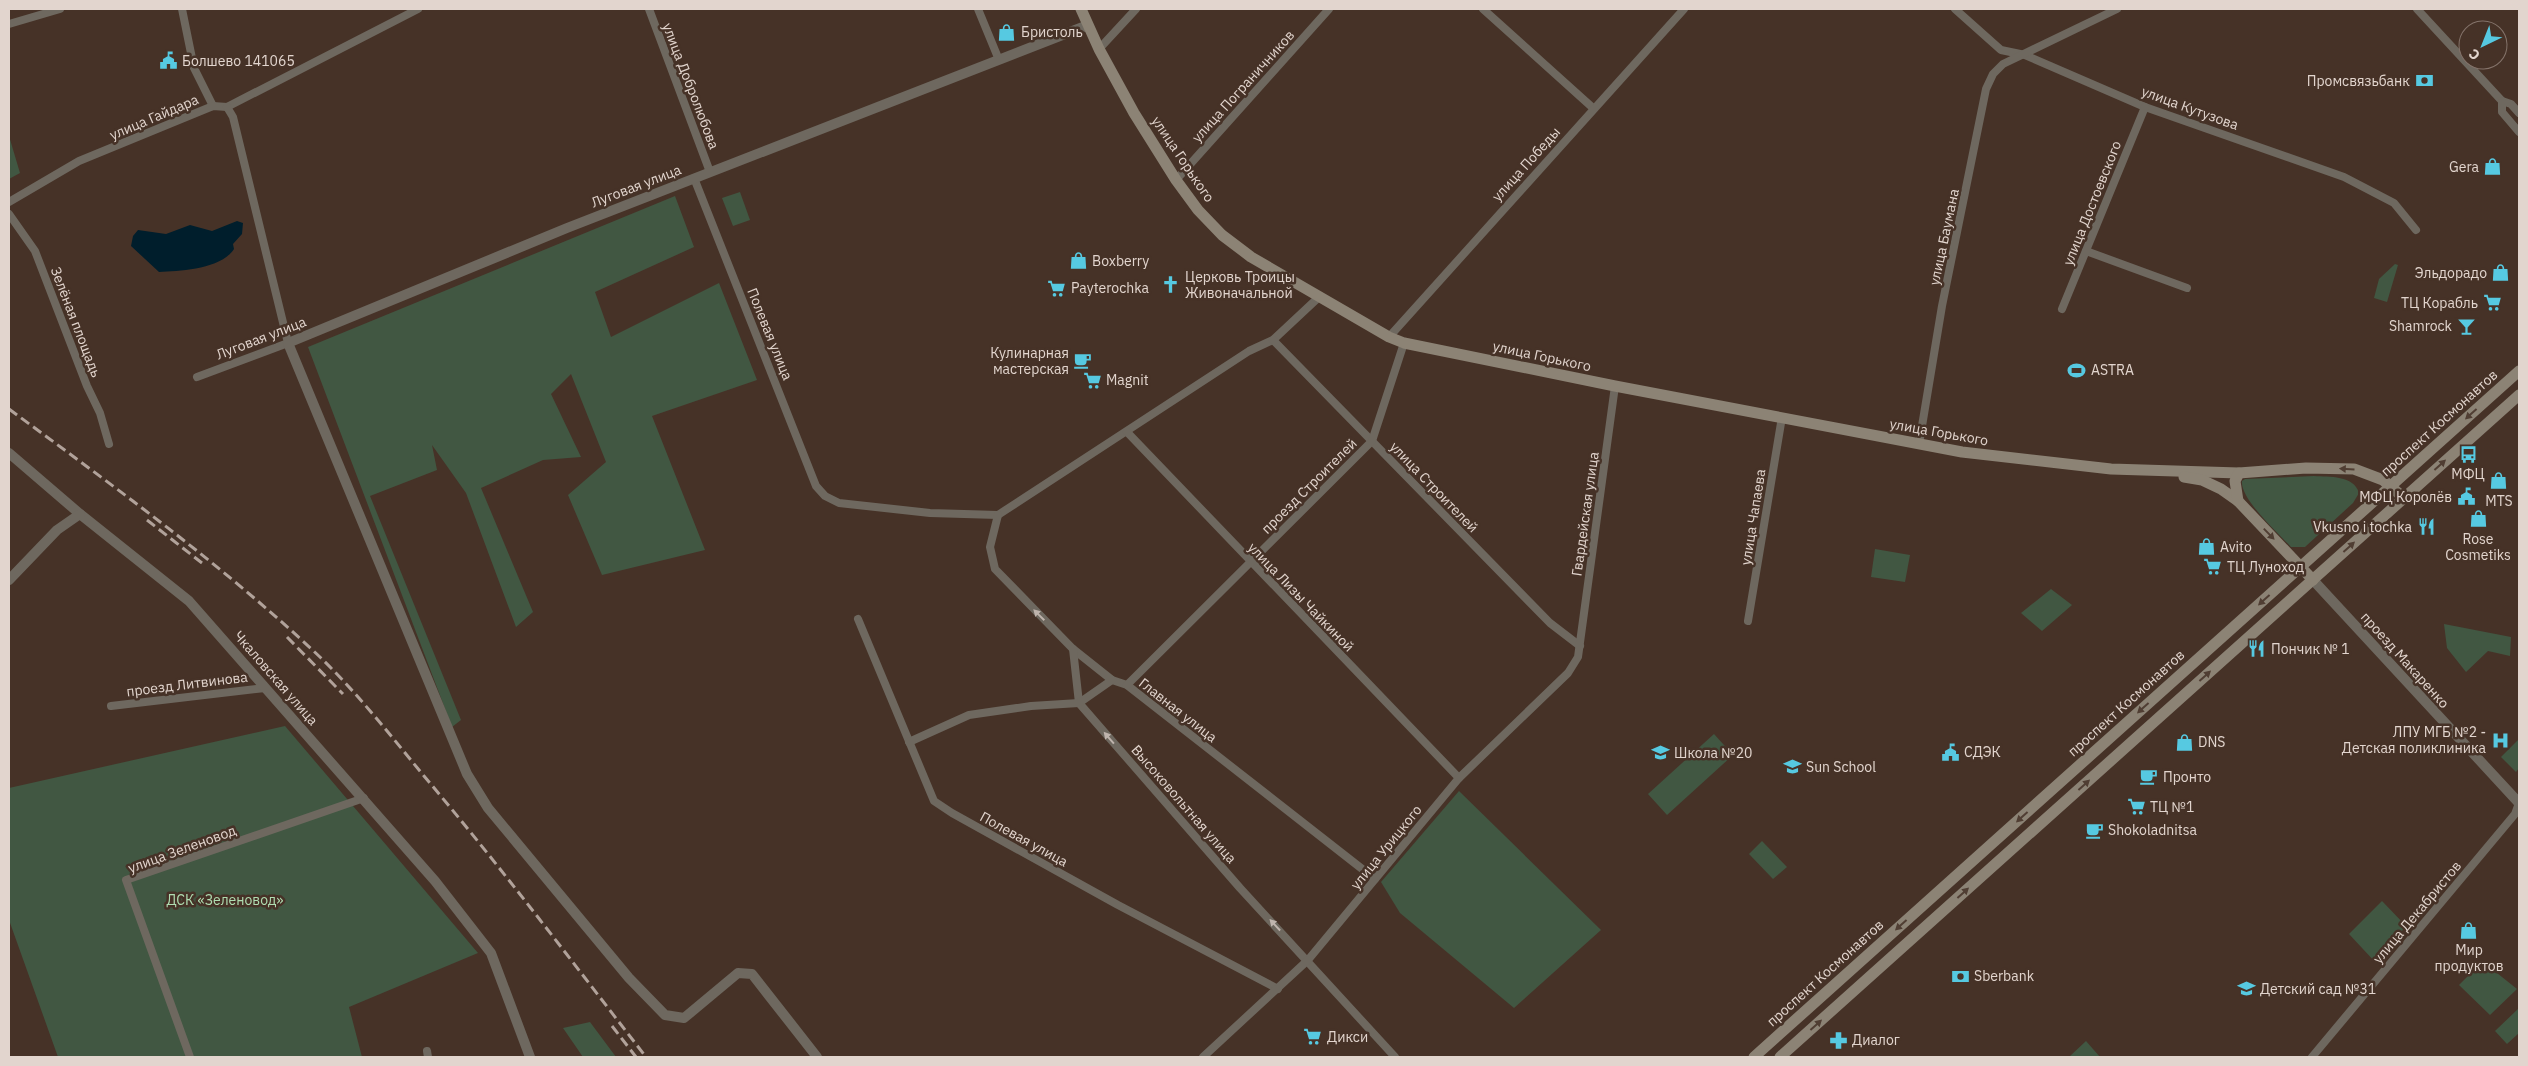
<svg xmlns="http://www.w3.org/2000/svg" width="2528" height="1066" font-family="'IBM Plex Sans',sans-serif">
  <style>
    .green { fill: #415742 }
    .water { fill: #001e2c }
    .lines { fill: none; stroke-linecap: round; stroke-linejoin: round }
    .minor { stroke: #6e685f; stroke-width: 8 }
    .tertiary { stroke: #6e685f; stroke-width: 10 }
    .secondary { stroke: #8c8375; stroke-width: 11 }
    .rail { stroke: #b1a29a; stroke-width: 3; stroke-dasharray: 10 5; stroke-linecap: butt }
    .oneway { fill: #503e33 }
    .oneway2 { fill: #bfb4ad }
    .labels { text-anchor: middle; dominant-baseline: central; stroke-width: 5; stroke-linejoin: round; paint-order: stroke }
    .poi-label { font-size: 14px; fill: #e2d5ce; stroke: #463227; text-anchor: start }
    .street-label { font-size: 14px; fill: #e2d5ce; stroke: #463227 }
    .park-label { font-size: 14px; fill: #afddb1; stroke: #463227 }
  </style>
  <rect width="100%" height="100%" fill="#463227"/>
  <g class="green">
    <polygon points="9,136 20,173 9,179"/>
    <polygon points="740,192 750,220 733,226 722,198"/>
    <polygon points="675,196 694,247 595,292 611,337 719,283 757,380 652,416 705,550 602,575 568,495 606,462 571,374 551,394 581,457 543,460 481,488 533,612 516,627 466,493 432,445 437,470 370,496 461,720 452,727 308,347"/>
    <polygon points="2395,264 2398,265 2387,302 2374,298 2379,279"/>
    <path d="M2314,476C2329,477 2354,475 2359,493L2353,503L2305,547H2291C2279,534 2240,499 2242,481L2245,479Z"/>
    <polygon points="1875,549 1910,555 1905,582 1871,577"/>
    <polygon points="2051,589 2072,605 2042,631 2021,613"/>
    <polygon points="2444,624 2511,637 2510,656 2488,651 2466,672 2447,648"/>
    <polygon points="285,726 478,953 349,1007 362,1057 58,1057 9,920 9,788"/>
    <polygon points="1714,734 1733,755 1667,815 1648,794"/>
    <polygon points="2519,739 2519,768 2516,772 2501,757"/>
    <polygon points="1459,791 1601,930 1514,1008 1400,913 1381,882"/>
    <polygon points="1762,841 1787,867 1773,879 1749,854"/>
    <polygon points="2382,901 2406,926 2376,963 2349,934"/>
    <polygon points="2475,969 2492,969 2517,989 2490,1015 2459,985"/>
    <polygon points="2519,1008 2519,1033 2507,1044 2495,1031"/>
    <polygon points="590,1022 616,1057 617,1057 583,1057 563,1028"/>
    <polygon points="2086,1041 2100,1057 2069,1057"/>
  </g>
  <path class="water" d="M237,221L243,223L242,234L233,244L234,249C221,269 181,271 159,272L131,246L133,236L138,230L166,234L190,225L212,231Z"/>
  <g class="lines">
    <g class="minor">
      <polyline points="182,9 194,68 213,106"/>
      <polyline points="649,9 710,172"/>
      <polyline points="978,9 999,60"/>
      <polyline points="1483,9 1593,108"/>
      <polyline points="1955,9 2001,50 2025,55 2145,107 2344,177 2394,203 2416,230"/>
      <polyline points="2417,9 2502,101 2511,104 2519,113"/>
      <polyline points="9,24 60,9"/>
      <polyline points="1099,49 1136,9"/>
      <polyline points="2502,101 2502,112 2519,132"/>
      <polyline points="694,178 816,486 825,496 839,503 930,513 998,515 1249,351 1273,340 1319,297"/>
      <polyline points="1176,180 1329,9"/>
      <polyline points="9,202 79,161 213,106 227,107 418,9"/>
      <polyline points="9,214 35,251 87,386 100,413 109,444"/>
      <polyline points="2086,251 2187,288"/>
      <polyline points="2062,309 2145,107"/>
      <polyline points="1389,337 1684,9"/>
      <polyline points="1273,340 1550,623 1580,646"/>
      <polyline points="197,377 288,343 233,117 227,107"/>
      <polyline points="1127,432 1459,778"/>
      <polyline points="1919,444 1942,306 1986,89 1993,74 2003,64 2117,9"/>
      <polyline points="998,515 990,547 995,569 1073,649 1112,680 1127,685 1375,879"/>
      <polyline points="858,619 934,801 952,813 1118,905 1278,989"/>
      <polyline points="1748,621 1782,417"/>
      <polyline points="1073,649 1079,703 1240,888 1395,1057"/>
      <polyline points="1127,685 1372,441 1404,343"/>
      <polyline points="111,706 265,688"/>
      <polyline points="909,742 969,715 1031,706 1079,703 1112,680"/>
      <polyline points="427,1051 428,1057"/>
      <polyline points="190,1057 126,880 364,798"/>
      <polyline points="1203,1057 1308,960 1459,778 1568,673 1578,657 1615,386"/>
      <polyline points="2312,1057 2515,814 2519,803"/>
    </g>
    <g class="tertiary">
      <polyline points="9,453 80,514 189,601 435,881 491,953 530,1057"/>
      <polyline points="9,580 57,530 80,514"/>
      <polyline points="2313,580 2519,803"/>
      <polyline points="817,1057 752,974 738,973 684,1018 665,1015 629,978 488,808 467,774 288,343 567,228 1088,25"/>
    </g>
    <g class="secondary">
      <polyline points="1081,9 1099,49 1134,113 1176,180 1198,210 1222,235 1251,257 1389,337 1404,343 1615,386 1962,452 2111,469 2239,473 2306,468 2354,469 2383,480 2404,498"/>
      <polyline points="2184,477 2202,480 2221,489 2238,501 2313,580"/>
      <polyline points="2238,501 2235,481 2239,473"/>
      <polyline points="1754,1057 2519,371"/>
      <polyline points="1780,1057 2519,395"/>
    </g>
    <g class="rail">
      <path d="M9,409C116,488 224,566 321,658C358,694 391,736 424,776C501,867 573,963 646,1057"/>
      <polyline points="147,520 202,563"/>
      <polyline points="287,637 343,694"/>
      <polyline points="612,1026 636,1057"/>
    </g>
  </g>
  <defs><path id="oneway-solid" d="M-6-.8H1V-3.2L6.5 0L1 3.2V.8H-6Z" transform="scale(1.25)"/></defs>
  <g class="oneway">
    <use href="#oneway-solid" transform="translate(2471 414) rotate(138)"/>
    <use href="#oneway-solid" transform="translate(2440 465) rotate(-42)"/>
    <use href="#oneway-solid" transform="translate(2347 469) rotate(-177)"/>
    <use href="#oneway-solid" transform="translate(2269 534) rotate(46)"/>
    <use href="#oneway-solid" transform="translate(2349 547) rotate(-42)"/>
    <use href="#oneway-solid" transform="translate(2264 600) rotate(138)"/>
    <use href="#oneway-solid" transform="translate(2205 676) rotate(-42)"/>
    <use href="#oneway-solid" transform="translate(2143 708) rotate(138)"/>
    <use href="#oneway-solid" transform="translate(2084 785) rotate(-42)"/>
    <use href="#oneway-solid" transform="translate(2022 817) rotate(138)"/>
    <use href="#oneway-solid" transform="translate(1963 893) rotate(-42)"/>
    <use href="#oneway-solid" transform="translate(1901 925) rotate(138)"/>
    <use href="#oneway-solid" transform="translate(1816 1025) rotate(-42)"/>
  </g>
  <g class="oneway2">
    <use href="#oneway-solid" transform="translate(1039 615) rotate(-135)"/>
    <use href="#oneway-solid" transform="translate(1109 738) rotate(-131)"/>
    <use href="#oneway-solid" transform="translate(1275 925) rotate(-133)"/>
  </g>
  <defs>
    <symbol id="shop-bare" viewBox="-9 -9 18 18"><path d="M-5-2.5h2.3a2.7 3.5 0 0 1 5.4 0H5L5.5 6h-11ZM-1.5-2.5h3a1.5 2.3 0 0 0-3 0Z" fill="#56c9e1" stroke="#463227" stroke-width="2.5" paint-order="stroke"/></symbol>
    <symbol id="civic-bare" viewBox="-9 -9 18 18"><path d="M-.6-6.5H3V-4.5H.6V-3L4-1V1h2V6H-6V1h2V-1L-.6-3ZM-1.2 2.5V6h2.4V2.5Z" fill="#56c9e1" stroke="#463227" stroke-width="2.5" paint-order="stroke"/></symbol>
    <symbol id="bank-bare" viewBox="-9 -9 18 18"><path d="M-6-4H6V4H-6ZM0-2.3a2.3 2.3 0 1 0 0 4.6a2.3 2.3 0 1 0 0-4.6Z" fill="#56c9e1" stroke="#463227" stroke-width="2.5" paint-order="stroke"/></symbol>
    <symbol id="church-bare" viewBox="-9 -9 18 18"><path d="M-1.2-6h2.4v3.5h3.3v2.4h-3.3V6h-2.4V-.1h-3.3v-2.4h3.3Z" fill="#56c9e1" stroke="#463227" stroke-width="2.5" paint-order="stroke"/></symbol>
    <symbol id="supermarket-bare" viewBox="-9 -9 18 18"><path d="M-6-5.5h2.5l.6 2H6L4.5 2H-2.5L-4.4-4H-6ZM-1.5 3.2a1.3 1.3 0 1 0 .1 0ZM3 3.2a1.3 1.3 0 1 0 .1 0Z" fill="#56c9e1" stroke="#463227" stroke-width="2.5" paint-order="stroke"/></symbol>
    <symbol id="bar-bare" viewBox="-9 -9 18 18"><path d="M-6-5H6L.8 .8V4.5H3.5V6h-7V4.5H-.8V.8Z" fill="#56c9e1" stroke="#463227" stroke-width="2.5" paint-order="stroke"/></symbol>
    <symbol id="cafe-bare" viewBox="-9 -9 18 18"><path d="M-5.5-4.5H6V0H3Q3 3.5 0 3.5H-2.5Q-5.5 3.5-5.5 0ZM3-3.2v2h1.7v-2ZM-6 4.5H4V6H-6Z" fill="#56c9e1" stroke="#463227" stroke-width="2.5" paint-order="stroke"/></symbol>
    <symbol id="stadium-bare" viewBox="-9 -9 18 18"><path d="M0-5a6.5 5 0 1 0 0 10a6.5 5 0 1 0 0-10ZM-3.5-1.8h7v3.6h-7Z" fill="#56c9e1" stroke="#463227" stroke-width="2.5" paint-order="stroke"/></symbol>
    <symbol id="bus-bare" viewBox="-9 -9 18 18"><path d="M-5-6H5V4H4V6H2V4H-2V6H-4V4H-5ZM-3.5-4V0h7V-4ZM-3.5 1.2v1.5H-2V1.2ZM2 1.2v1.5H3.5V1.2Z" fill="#56c9e1" stroke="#463227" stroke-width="2.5" paint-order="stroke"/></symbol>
    <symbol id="restaurant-bare" viewBox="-9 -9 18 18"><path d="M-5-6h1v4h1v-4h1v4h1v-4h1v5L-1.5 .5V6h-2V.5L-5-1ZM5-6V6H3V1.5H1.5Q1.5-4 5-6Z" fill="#56c9e1" stroke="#463227" stroke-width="2.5" paint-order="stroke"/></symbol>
    <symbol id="hospital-bare" viewBox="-9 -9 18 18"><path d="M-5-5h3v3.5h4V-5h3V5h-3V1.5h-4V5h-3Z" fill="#56c9e1" stroke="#463227" stroke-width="2.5" paint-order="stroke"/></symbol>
    <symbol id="school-bare" viewBox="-9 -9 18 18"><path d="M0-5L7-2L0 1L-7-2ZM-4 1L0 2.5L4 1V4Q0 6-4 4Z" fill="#56c9e1" stroke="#463227" stroke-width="2.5" paint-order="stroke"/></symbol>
    <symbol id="pharmacy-bare" viewBox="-9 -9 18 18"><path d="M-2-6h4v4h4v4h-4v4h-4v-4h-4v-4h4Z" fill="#56c9e1" stroke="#463227" stroke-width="2.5" paint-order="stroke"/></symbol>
  </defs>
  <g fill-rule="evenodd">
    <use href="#shop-bare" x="994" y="20" width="25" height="25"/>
    <use href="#civic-bare" x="156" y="48" width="25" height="25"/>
    <use href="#bank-bare" x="2412" y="68" width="25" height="25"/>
    <use href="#shop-bare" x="2480" y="154" width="25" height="25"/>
    <use href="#shop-bare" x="1066" y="248" width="25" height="25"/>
    <use href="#shop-bare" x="2488" y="260" width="25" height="25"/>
    <use href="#church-bare" x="1158" y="272" width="25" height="25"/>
    <use href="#supermarket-bare" x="1044" y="276" width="25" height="25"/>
    <use href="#supermarket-bare" x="2480" y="290" width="25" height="25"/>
    <use href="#bar-bare" x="2454" y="314" width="25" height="25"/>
    <use href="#cafe-bare" x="1070" y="348" width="25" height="25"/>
    <use href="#stadium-bare" x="2064" y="358" width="25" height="25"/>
    <use href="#supermarket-bare" x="1080" y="368" width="25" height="25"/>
    <use href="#bus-bare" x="2456" y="442" width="25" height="25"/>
    <use href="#shop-bare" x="2486" y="468" width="25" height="25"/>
    <use href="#civic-bare" x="2454" y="484" width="25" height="25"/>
    <use href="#shop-bare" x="2466" y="506" width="25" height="25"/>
    <use href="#restaurant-bare" x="2414" y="514" width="25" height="25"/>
    <use href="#shop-bare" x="2194" y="534" width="25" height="25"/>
    <use href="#supermarket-bare" x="2200" y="554" width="25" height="25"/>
    <use href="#restaurant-bare" x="2244" y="636" width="25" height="25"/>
    <use href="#hospital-bare" x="2488" y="728" width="25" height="25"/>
    <use href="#shop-bare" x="2172" y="730" width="25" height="25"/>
    <use href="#civic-bare" x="1938" y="740" width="25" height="25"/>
    <use href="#school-bare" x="1648" y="740" width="25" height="25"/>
    <use href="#school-bare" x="1780" y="754" width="25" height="25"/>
    <use href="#cafe-bare" x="2136" y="764" width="25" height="25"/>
    <use href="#supermarket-bare" x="2124" y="794" width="25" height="25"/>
    <use href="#cafe-bare" x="2082" y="818" width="25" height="25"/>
    <use href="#shop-bare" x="2456" y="918" width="25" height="25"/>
    <use href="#bank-bare" x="1948" y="964" width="25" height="25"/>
    <use href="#school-bare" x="2234" y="976" width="25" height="25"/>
    <use href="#supermarket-bare" x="1300" y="1024" width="25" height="25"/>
    <use href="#pharmacy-bare" x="1826" y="1028" width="25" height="25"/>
  </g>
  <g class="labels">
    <g class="poi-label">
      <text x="1021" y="32">Бристоль</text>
      <text x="182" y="61">Болшево 141065</text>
      <text x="2410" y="81" text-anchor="end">Промсвязьбанк</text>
      <text x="2479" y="167" text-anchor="end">Gera</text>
      <text x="1092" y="261">Boxberry</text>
      <text x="2487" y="273" text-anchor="end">Эльдорадо</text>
      <text x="1185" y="277">Церковь Троицы<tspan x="1185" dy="16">Живоначальной</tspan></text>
      <text x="1071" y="288">Payterochka</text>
      <text x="2478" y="303" text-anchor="end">ТЦ Корабль</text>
      <text x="2452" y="326" text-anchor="end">Shamrock</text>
      <text x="1069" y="353" text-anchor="end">Кулинарная<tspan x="1069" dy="16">мастерская</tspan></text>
      <text x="2091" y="370">ASTRA</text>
      <text x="1106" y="380">Magnit</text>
      <text x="2468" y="474" text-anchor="middle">МФЦ</text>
      <text x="2452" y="497" text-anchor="end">МФЦ Королёв</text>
      <text x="2499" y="501" text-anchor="middle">MTS</text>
      <text x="2412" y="527" text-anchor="end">Vkusno i tochka</text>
      <text x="2478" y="539" text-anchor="middle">Rose<tspan x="2478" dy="16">Cosmetiks</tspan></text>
      <text x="2220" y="547">Avito</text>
      <text x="2227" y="567">ТЦ Луноход</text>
      <text x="2271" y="649">Пончик № 1</text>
      <text x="2486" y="732" text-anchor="end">ЛПУ МГБ №2 -<tspan x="2486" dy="16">Детская поликлиника</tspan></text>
      <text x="2198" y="742">DNS</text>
      <text x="1964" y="752">СДЭК</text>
      <text x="1674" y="753">Школа №20</text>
      <text x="1806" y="767">Sun School</text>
      <text x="2163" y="777">Пронто</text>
      <text x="2150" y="807">ТЦ №1</text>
      <text x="2108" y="830">Shokoladnitsa</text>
      <text x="2469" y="950" text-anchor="middle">Мир<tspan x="2469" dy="16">продуктов</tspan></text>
      <text x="1974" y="976">Sberbank</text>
      <text x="2260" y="989">Детский сад №31</text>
      <text x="1327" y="1037">Дикси</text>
      <text x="1852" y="1040">Диалог</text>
    </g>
    <g class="street-label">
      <text transform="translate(691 86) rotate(69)">улица Добролюбова</text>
      <text transform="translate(1243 86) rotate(-48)">улица Пограничников</text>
      <text transform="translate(2190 108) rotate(20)">улица Кутузова</text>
      <text transform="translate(154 117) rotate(-23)">улица Гайдара</text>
      <text transform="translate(1183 159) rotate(56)">улица Горького</text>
      <text transform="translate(1526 164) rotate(-48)">улица Победы</text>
      <text transform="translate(636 186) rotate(-21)">Луговая улица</text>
      <text transform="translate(2092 203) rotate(-68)">улица Достоевского</text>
      <text transform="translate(1944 237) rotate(-78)">улица Баумана</text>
      <text transform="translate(76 322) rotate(69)">Зелёная площадь</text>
      <text transform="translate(770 334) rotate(68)">Полевая улица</text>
      <text transform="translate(261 338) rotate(-21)">Луговая улица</text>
      <text transform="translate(1542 356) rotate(12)">улица Горького</text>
      <text transform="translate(2439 423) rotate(-42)">проспект Космонавтов</text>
      <text transform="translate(1939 432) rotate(10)">улица Горького</text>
      <text transform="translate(1309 486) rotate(-45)">проезд Строителей</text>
      <text transform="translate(1434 487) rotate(46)">улица Строителей</text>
      <text transform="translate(1585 514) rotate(-82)">Гвардейская улица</text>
      <text transform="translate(1753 517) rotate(-81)">улица Чапаева</text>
      <text transform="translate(1301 597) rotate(46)">улица Лизы Чайкиной</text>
      <text transform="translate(2405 660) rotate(48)">проезд Макаренко</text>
      <text transform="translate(276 678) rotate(49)">Чкаловская улица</text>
      <text transform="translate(187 684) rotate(-7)">проезд Литвинова</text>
      <text transform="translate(2126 703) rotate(-42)">проспект Космонавтов</text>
      <text transform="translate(1178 710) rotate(38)">Главная улица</text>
      <text transform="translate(1184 804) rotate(49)">Высоковольтная улица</text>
      <text transform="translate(1024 839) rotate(29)">Полевая улица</text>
      <text transform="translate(1386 847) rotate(-51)">улица Урицкого</text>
      <text transform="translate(182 849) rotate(-20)">улица Зеленовод</text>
      <text transform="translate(2417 912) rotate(-50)">улица Декабристов</text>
      <text transform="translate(1825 973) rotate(-42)">проспект Космонавтов</text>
    </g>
    <g class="park-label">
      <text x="225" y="900">ДСК «Зеленовод»</text>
    </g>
  </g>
  <rect width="2528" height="1066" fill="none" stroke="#e2d5ce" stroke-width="20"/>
  <g transform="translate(2483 45) rotate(223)"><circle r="24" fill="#463227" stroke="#84736a"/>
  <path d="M0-4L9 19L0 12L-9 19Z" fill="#56c9e1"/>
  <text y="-8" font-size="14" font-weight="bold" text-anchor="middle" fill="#e2d5ce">С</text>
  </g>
</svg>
